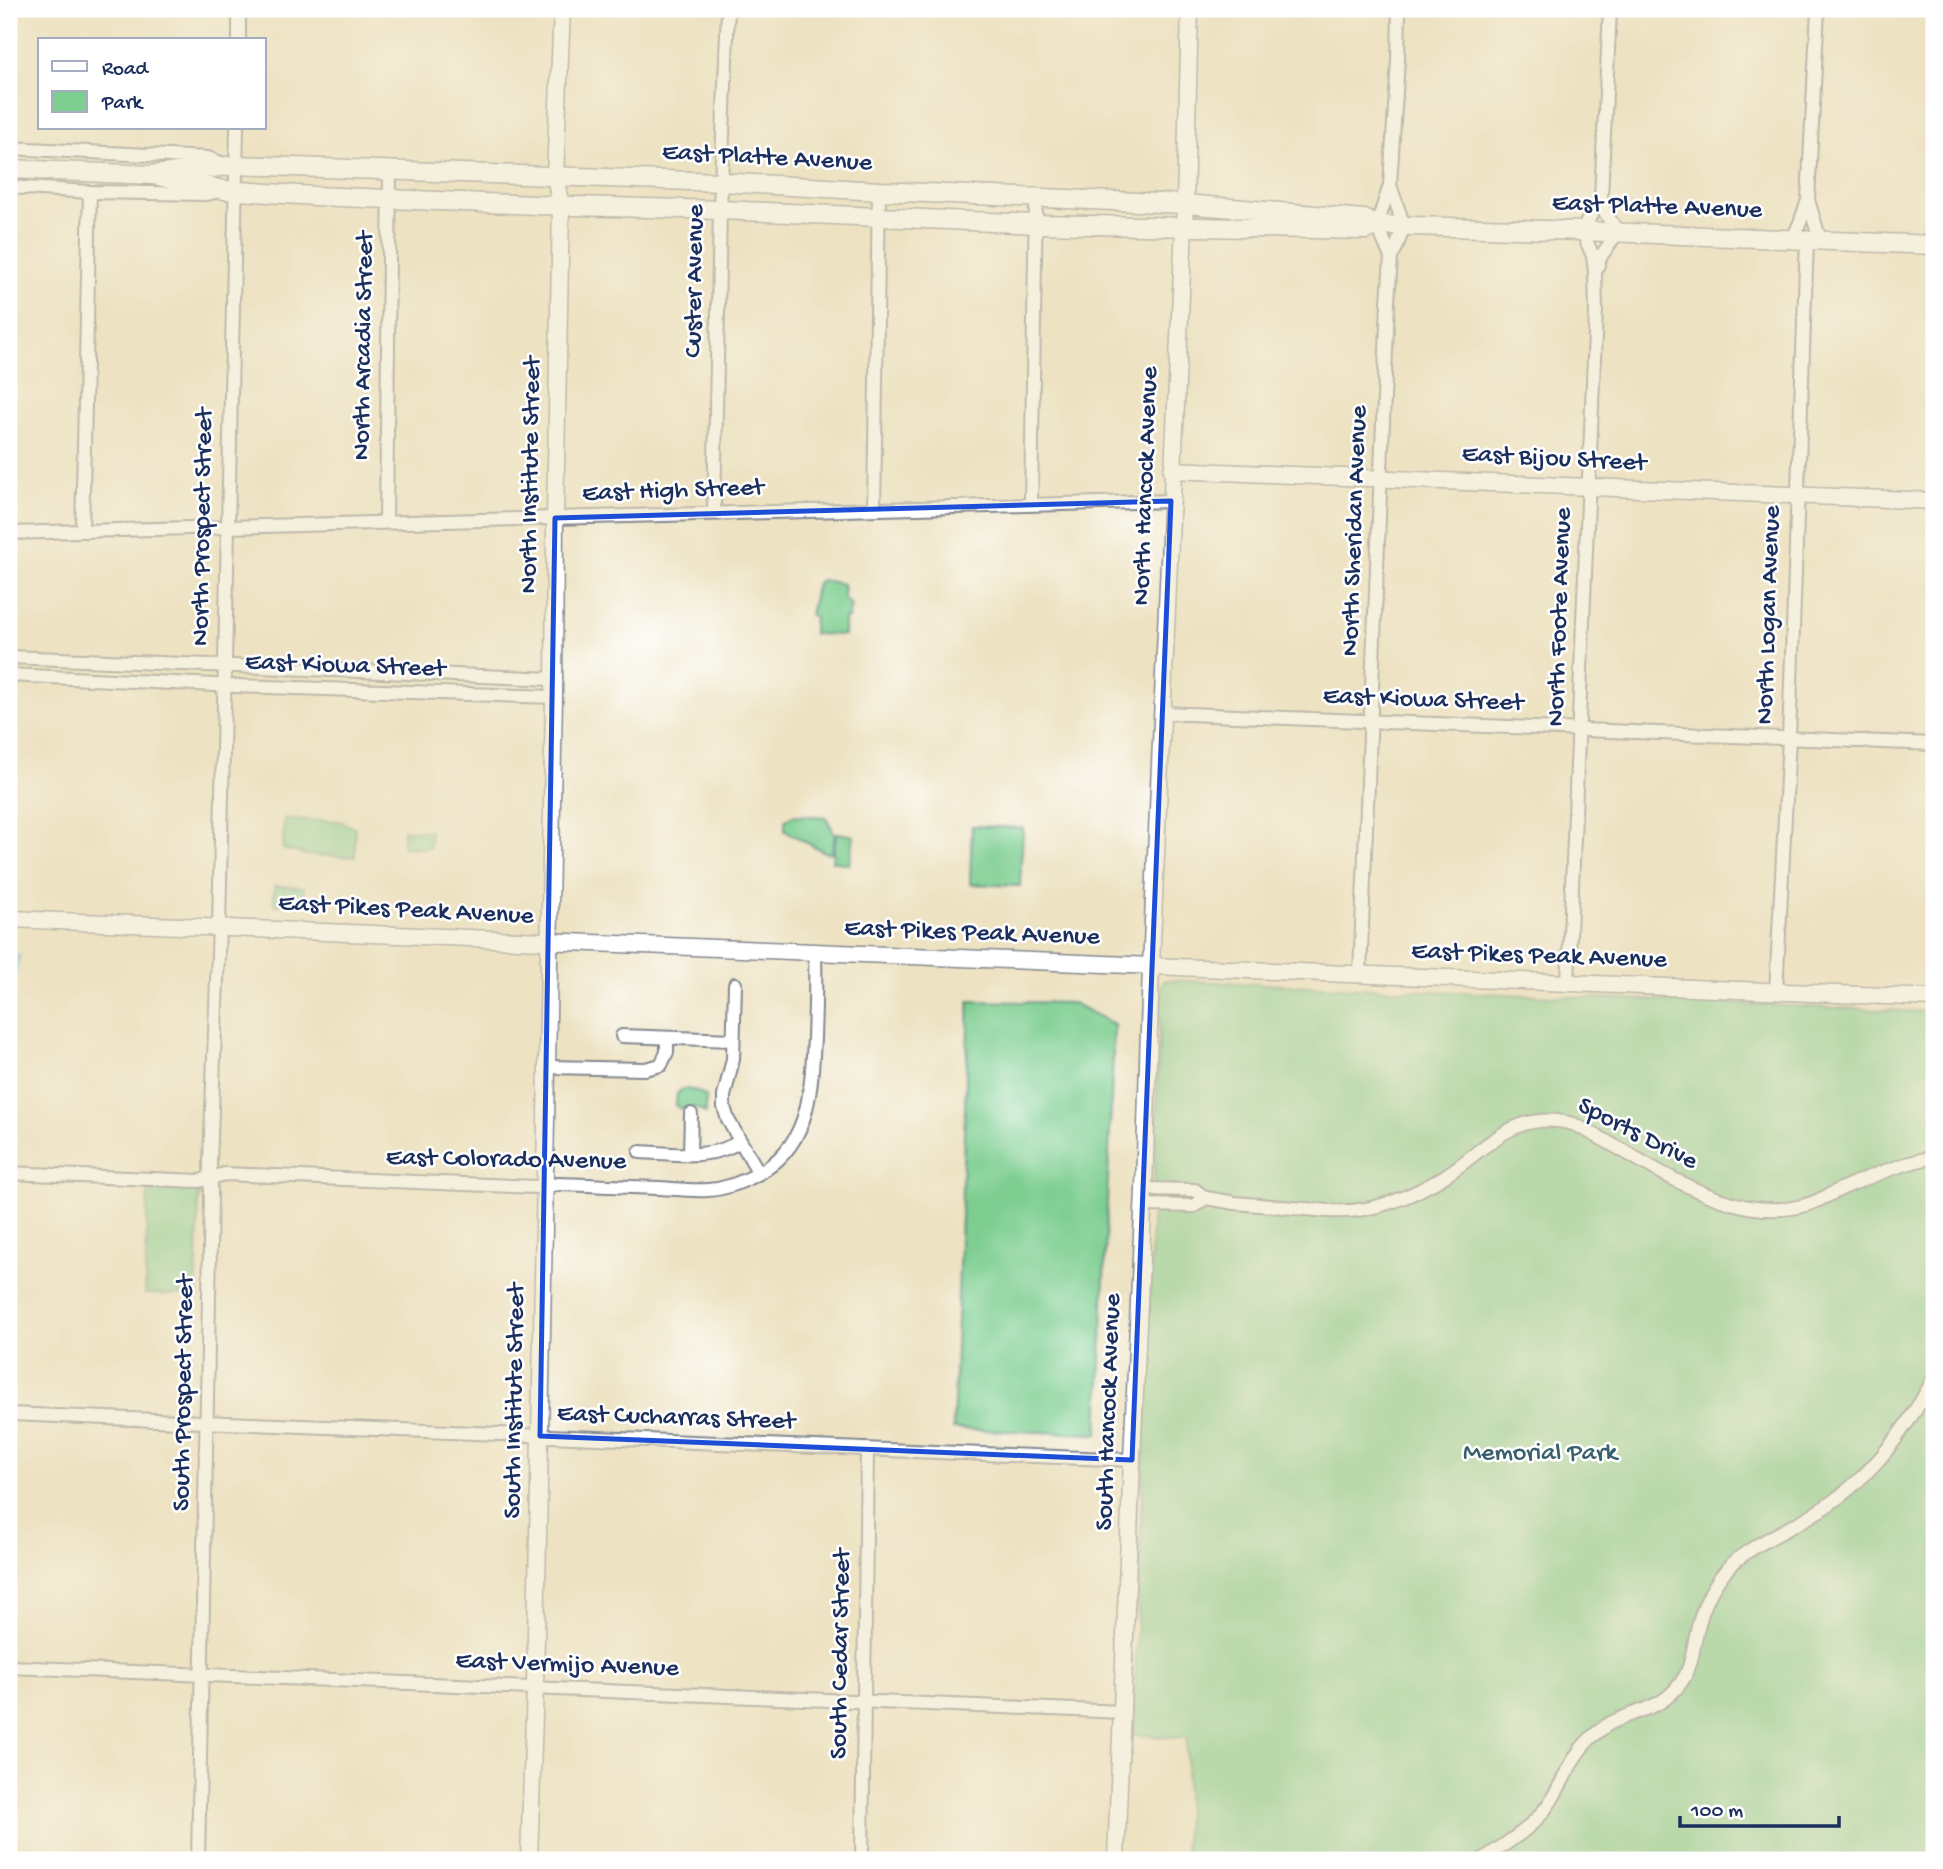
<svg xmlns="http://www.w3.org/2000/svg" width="1943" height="1869" font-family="'Gochi Hand',sans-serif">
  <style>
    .green { fill: #7dce90; stroke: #4c7e77; stroke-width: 2 }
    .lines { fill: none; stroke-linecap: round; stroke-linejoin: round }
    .stream { stroke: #5bbfda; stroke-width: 3.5 }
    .street-casing { stroke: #848890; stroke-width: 16 }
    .secondary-casing { stroke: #848890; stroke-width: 19 }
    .primary-casing { stroke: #848890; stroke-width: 21 }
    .street { stroke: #fff; stroke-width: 12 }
    .secondary { stroke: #fff; stroke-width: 16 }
    .primary { stroke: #fff; stroke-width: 18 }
    .marked { fill: none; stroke: #1d4ed8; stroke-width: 5; stroke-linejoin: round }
    .labels { text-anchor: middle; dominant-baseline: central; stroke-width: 5; stroke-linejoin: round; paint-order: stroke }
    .street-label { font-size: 26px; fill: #1b2f5e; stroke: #fff }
    .park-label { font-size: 26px; fill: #385f6d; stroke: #fff }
  </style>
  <rect width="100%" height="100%" fill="#fff"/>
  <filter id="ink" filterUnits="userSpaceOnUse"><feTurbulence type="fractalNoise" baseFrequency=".0143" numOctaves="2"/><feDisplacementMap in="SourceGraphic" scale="14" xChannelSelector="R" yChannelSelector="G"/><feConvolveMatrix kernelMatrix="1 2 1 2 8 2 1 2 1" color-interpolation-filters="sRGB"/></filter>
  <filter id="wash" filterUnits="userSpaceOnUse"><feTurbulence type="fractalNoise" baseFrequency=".00686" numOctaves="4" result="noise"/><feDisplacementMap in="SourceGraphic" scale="28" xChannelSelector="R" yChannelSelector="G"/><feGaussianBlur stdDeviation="1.57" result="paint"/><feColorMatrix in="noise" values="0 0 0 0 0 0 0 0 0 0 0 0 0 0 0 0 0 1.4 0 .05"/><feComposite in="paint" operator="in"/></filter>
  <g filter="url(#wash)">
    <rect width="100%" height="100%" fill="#ede2c1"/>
    <g class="green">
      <polygon points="822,580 843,584 844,599 851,605 848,618 844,619 844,635 813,634 814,617 810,615 817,583"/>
      <polygon points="792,815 826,817 835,835 832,852 826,853 785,831 785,821"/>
      <polygon points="284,819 338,821 355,828 355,857 306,855 283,849"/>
      <polygon points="972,826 1023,828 1020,886 970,884"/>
      <polygon points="403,830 430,831 430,848 403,847"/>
      <polygon points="837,833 854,836 849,864 832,861"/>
      <polygon points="274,886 304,887 304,905 274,905"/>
      <polygon points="1167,980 1934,1012 1934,1860 1185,1860 1187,1738 1133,1735 1161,986 1163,981"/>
      <polygon points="969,1001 1073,1003 1114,1024 1098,1434 953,1429"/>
      <polygon points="686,1089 697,1091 706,1096 706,1113 695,1107 682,1109 676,1106 677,1094 681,1090"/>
      <polygon points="148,1189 199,1191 196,1295 145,1294"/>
    </g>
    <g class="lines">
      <polyline class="stream" points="9,992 19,956"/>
    </g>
  </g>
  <g filter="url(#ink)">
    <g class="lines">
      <defs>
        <g id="street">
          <polyline points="239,40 239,9"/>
          <polyline points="9,148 208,158 226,165"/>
          <polyline points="9,187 90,192 207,194 215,192"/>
          <polyline points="1808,200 1820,240"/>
          <polyline points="1793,239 1801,220 1808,200 1818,9"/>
          <polyline points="1391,257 1377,225 1390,185 1398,60 1399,9"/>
          <polyline points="1596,270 1601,256 1618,232 1605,212 1601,197"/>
          <polyline points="1031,503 1036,197"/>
          <polyline points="874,509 879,191"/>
          <polyline points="714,513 720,210 728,9"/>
          <polyline points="386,522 390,171"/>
          <polyline points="82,531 90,192"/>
          <polyline points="9,533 1171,501"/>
          <polyline points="9,657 554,679"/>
          <polyline points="9,675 236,686 554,697"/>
          <polyline points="1162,713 1934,744"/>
          <polyline points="1360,974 1388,303 1391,257 1396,248 1404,226 1390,185"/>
          <polyline points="1568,982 1596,310 1595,272 1593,256 1582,231 1601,197 1610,9"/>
          <polyline points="735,984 733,1059 724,1096 724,1107 728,1120 759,1173"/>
          <polyline points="1776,992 1789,738 1807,240"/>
          <polyline points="622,1036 733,1040"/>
          <polyline points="547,1067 645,1069 661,1065 667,1052 667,1038"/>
          <path d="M640,1152C673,1153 711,1161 740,1141"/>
          <polyline points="690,1154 691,1114"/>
          <path d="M9,1173L199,1181L225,1174L536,1187L559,1184C593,1185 626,1187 660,1188C676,1189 692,1191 708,1190C725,1189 739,1183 754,1176C810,1148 811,1093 814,1038C815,1009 816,981 815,952"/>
          <path d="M1206,1198L1235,1203L1329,1211C1371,1214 1410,1198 1445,1176C1488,1148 1515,1108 1573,1124C1643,1156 1728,1230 1809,1204C1821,1200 1832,1193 1843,1188C1873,1175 1903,1163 1934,1157"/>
          <polyline points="1144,1205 1194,1206 1206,1198 1195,1190 1144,1189"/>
          <polyline points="9,1414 1132,1460"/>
          <polyline points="9,1667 1123,1712"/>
          <polyline points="198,1860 211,1195 210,1162 219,927 237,128"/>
          <polyline points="862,1860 867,1449"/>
          <path d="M1482,1860C1506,1843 1534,1828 1550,1802C1565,1780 1572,1754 1593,1736C1600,1730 1607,1724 1615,1721C1642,1708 1663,1709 1682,1681C1692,1667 1693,1648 1697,1631C1702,1609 1712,1586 1727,1569C1750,1545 1784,1532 1812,1515C1867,1483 1904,1434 1934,1378"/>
        </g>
        <g id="secondary">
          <polyline points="1172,470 1934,501"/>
          <polyline points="9,919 1934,998"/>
          <polyline points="529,1860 535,1687 540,1436 554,697 555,518 561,206 555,176 562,9"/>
          <polyline points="1116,1860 1132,1460 1144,1189 1151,966 1185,204 1190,9"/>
        </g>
        <g id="primary">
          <polyline points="9,169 153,175 236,165 721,182 879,191 1185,204 1364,219 1368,221"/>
          <polyline points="153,175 224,190 315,196 537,205 720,210 1035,224 1366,230 1377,225 1582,231 1934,245"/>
        </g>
      </defs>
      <use href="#street" class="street-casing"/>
      <use href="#secondary" class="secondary-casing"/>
      <use href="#primary" class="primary-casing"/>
      <use href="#street" class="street"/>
      <use href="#secondary" class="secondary"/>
      <use href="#primary" class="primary"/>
    </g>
  </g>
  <path d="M0 0H1943V1869H0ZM1171,501L1132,1460L540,1436L555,518Z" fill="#ede2c1" fill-opacity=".55" fill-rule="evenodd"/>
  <path class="marked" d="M1171,501L1132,1460L540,1436L555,518Z"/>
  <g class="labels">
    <g class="street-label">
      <text transform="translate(767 159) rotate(3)">East Platte Avenue</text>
      <text transform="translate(1657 208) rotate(2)">East Platte Avenue</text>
      <text transform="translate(696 281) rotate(-89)">Custer Avenue</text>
      <text transform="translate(365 346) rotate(-89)">North Arcadia Street</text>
      <text transform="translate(1554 460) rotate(3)">East Bijou Street</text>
      <text transform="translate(532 475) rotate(-89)">North Institute Street</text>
      <text transform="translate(1147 486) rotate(-88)">North Hancock Avenue</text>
      <text transform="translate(673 492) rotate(-2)">East High Street</text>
      <text transform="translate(204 527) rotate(-89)">North Prospect Street</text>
      <text transform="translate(1356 531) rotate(-88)">North Sheridan Avenue</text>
      <text transform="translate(1770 615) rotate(-88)">North Logan Avenue</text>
      <text transform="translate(1561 617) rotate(-88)">North Foote Avenue</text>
      <text transform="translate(345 667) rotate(2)">East Kiowa Street</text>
      <text transform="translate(1423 701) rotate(2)">East Kiowa Street</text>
      <text transform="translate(406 911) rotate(3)">East Pikes Peak Avenue</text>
      <text transform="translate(972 934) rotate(2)">East Pikes Peak Avenue</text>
      <text transform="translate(1539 957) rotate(2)">East Pikes Peak Avenue</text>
      <text transform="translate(1637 1135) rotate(27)">Sports Drive</text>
      <text transform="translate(506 1161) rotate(1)">East Colorado Avenue</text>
      <text transform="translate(185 1393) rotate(-89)">South Prospect Street</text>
      <text transform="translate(516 1401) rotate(-89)">South Institute Street</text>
      <text transform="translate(1110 1412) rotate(-88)">South Hancock Avenue</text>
      <text transform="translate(676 1419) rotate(2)">East Cucharras Street</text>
      <text transform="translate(842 1654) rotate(-89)">South Cedar Street</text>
      <text transform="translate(567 1666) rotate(2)">East Vermijo Avenue</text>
    </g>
    <g class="park-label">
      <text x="1540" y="1454">Memorial Park</text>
    </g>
  </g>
  <rect width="1943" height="1869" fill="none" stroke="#fff" stroke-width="35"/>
  <rect x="38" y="38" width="228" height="91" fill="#ffffff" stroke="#a4acbf" stroke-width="2"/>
  <rect x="52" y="61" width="35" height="10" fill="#ffffff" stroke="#a4acbf" stroke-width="2"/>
  <text x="102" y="74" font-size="21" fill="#1b2f5e">Road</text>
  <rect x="52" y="91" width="35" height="21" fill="#7dce90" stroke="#a4acbf" stroke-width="2"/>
  <text x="102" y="108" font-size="21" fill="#1b2f5e">Park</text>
  <path d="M1680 1816v10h159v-10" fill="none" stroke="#1b2f5e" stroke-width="3.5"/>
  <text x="1691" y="1816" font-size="21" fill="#1b2f5e" stroke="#ffffff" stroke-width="5" paint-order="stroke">100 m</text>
</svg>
